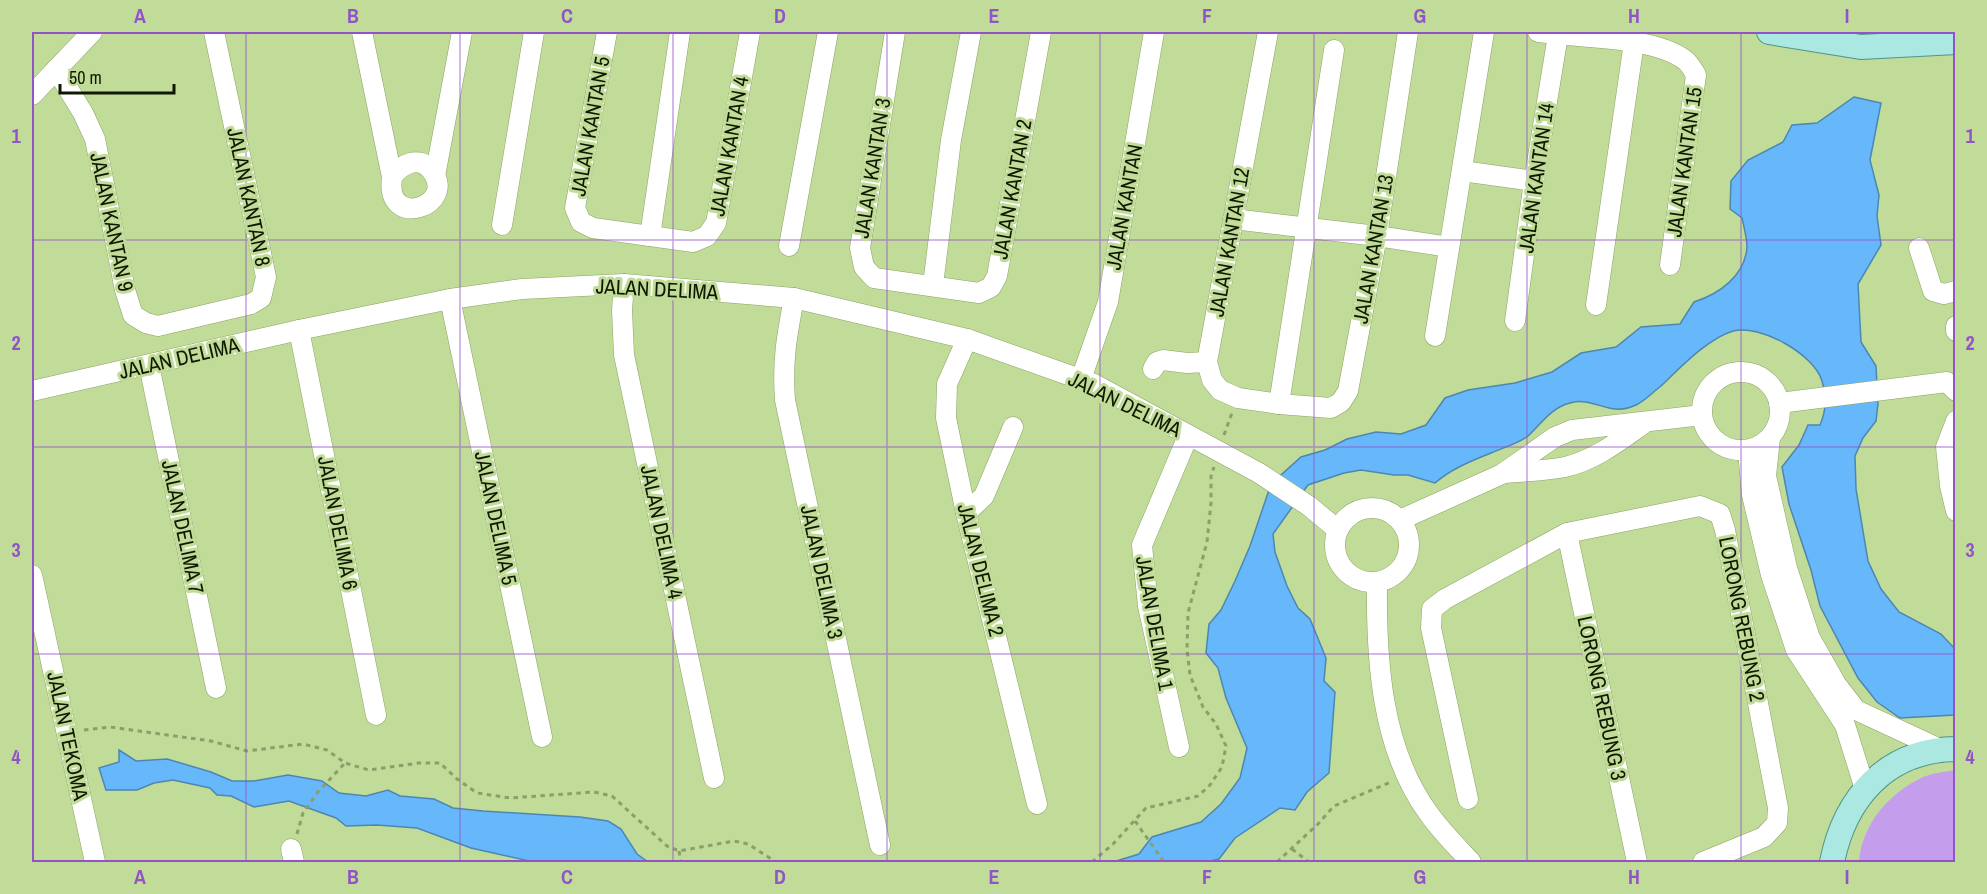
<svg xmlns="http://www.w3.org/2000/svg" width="1987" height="894" font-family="'Archivo Narrow',sans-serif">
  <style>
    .green { fill: #c49eec }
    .water { fill: #67b7fb; stroke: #4d87b0; stroke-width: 1.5 }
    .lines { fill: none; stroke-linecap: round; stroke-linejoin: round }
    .minor-casing { stroke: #8ba463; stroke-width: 21 }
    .major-casing { stroke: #4f9586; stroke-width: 26 }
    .path { stroke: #8a9f6a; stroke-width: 3; stroke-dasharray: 4.5 4.5; stroke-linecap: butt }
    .minor { stroke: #fff; stroke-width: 20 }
    .major { stroke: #aae8e1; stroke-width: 24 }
    .grid { fill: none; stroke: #9253c9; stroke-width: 1.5; stroke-opacity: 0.55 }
    .labels { text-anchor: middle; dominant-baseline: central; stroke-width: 6; stroke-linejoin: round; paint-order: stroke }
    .street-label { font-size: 21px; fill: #0f1801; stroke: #c1db98 }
    .neatline { fill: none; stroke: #9253c9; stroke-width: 2 }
    .grid-label { font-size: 20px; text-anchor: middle; font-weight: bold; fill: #9253c9 }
  </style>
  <rect width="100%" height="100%" fill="#c1db98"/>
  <path class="green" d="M1955,770V862H1859C1862,824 1889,793 1923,777C1933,773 1945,772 1955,770Z"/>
  <g class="water">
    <path d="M1854,97L1881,103L1870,160L1879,195L1877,216L1881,245L1858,284L1861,342L1876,366L1878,404L1876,421L1863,438L1855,456L1856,489L1868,561L1881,589L1899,612L1941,634L1955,649V715L1900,718L1877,702L1858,678L1820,606L1811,570L1789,504L1782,467L1799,445L1808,425H1820C1826,411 1827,396 1822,381C1814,354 1760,324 1733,331C1707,339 1680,368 1661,386C1653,392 1645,401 1636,405C1609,418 1595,396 1570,403C1552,407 1541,424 1528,436C1518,444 1502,448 1491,453C1471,461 1451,469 1435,483L1408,475H1394L1361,470L1344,473L1308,485L1273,534L1275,552L1287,586L1298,608L1310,619L1326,658L1324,681L1335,692L1329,773L1307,792L1295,810L1280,808L1235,838L1219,859L1206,862H1113L1139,854L1152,837L1201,822L1221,804L1240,778L1247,748L1226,698L1218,668L1206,653L1209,624L1221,610L1235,581L1250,546L1271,484L1301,457L1325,450L1347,439L1376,432L1401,434L1426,425L1445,398L1468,390L1515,383L1552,372L1581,353L1616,347L1641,327L1680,324L1694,302C1719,294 1745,276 1747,247C1747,238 1744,227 1742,218L1730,209L1731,181L1748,160L1783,142L1792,125L1817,123Z"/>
    <polygon points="119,750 136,761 167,759 211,772 232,781 254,781 288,775 322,781 339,793 366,796 388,790 400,796 434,799 453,808 483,811 580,817 608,821 621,829 637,854 648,862 534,862 471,848 417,828 377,825 346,826 336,818 289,801 254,807 231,796 217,795 210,788 173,780 154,783 137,790 106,790 99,768 119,762"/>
  </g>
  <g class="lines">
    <defs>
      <g id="minor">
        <path d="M362,32L392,177C384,232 460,205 431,170C419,155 401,164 392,177"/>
        <polyline points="607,32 575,208 581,222 593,228 693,242 707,236 716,223 750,32"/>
        <polyline points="895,32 860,248 864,267 874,278 979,293 991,287 997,276 1041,32"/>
        <polyline points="1268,32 1207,362 1212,380 1220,390 1238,398 1279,404 1331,408 1341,402 1348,391 1377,236 1408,32"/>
        <path d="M1538,32C1580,39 1651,35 1685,60C1690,64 1693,70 1696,75L1670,265"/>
        <polyline points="56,69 83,113 95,139 125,290 133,315 146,323 158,326 251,304 261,298 266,277 214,32"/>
        <polyline points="32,95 92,32"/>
        <polyline points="1462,171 1534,181"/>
        <polyline points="435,176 462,32"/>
        <polyline points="1233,219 1377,236 1449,247"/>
        <polyline points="502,225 534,32"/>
        <polyline points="650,236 680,32"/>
        <polyline points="789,246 828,32"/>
        <polyline points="1919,248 1933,291 1944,294 1956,291"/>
        <polyline points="624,284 622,310 624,355 714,778"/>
        <polyline points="933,285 951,140 971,32"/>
        <path d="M794,298C787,335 782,361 785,400L880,845"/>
        <polyline points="450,299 542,737"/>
        <polyline points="1596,305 1634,42"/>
        <polyline points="1515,321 1534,181 1558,35"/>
        <polyline points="1956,326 1956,331"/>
        <polyline points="299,330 376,715"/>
        <polyline points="1435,336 1484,32"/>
        <polyline points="967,339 947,384 946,418 966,513 1037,804"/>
        <polyline points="149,365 216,688"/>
        <polyline points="1153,369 1157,362 1163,360 1187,363 1207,362"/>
        <circle cx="1741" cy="411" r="39"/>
        <polyline points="1081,379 1108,302 1154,32"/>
        <polyline points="32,391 299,330 450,299 522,289 624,284 794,298 967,339 1094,384 1259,473 1309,506 1338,530"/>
        <polyline points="1779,403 1947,382 1956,391"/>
        <polyline points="1279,404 1334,50"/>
        <polyline points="1956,421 1946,447 1950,486 1956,511"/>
        <polyline points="1770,438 1766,476 1787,568 1810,638 1836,684 1856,710 1940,749"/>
        <polyline points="1748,450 1752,495 1771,575 1796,650 1845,725 1865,789"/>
        <path d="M1504,473C1524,471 1546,471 1565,467C1595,460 1619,441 1643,424"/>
        <circle cx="1372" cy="545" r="37"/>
        <polyline points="966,513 984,496 1013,427"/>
        <polyline points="1400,520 1502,474 1555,437 1572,430 1702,415"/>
        <polyline points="1567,533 1637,862"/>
        <polyline points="32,575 95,862"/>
        <path d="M1377,582C1376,659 1381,749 1429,814C1441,831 1457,847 1471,862"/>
        <polyline points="1179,747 1148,606 1142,545 1188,436"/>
        <polyline points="1468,799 1431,628 1432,609 1445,599 1567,533 1700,506 1720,514 1725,530 1778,808 1777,823 1764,837 1703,862"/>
        <polyline points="291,849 294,862"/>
      </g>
      <g id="major">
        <polyline points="1769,32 1861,47 1956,42"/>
        <path d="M1832,862C1845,798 1886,750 1956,749"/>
      </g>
    </defs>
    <use href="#minor" class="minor-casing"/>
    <use href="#major" class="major-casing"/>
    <g class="path">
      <polyline points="1224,435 1232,413"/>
      <polyline points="84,730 110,727 211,741 247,751 303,744 327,750 345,763 369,770 419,763 440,763 457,779 477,793 510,798 594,792 612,796 667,846 679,851 734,841 748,844 776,862"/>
      <polyline points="1135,821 1164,862"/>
      <polyline points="297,834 303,813 318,792 345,763"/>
      <polyline points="1292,849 1309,862"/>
      <polyline points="679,851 681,862"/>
      <polyline points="1092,862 1113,844 1146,808 1198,796 1210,785 1222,767 1226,746 1216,724 1203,707 1190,675 1187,649 1188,613 1207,542 1211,503 1211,476 1214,467"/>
      <polyline points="1188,862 1195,861 1195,862"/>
      <polyline points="1277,862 1318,824 1334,806 1391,782"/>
    </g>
    <use href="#minor" class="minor"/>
    <use href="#major" class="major"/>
  </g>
  <path class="grid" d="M246,32V862M460,32V862M673,32V862M887,32V862M1100,32V862M1314,32V862M1527,32V862M1741,32V862M32,240H1956M32,447H1956M32,654H1956"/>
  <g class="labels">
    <g class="street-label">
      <text transform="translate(590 126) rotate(-80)">JALAN KANTAN 5</text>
      <text transform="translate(729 146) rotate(-80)">JALAN KANTAN 4</text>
      <text transform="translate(1684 162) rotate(-82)">JALAN KANTAN 15</text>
      <text transform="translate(872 168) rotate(-81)">JALAN KANTAN 3</text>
      <text transform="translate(1536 178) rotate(-82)">JALAN KANTAN 14</text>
      <text transform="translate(1012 189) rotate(-80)">JALAN KANTAN 2</text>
      <text transform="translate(249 197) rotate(78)">JALAN KANTAN 8</text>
      <text transform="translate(1124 207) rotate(-80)">JALAN KANTAN</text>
      <text transform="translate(112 222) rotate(78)">JALAN KANTAN 9</text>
      <text transform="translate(1229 242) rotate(-80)">JALAN KANTAN 12</text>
      <text transform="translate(1373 249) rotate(-80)">JALAN KANTAN 13</text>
      <text transform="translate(657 289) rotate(3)">JALAN DELIMA</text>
      <text transform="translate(179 358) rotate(-13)">JALAN DELIMA</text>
      <text transform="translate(1125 404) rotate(26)">JALAN DELIMA</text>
      <text transform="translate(496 518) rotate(78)">JALAN DELIMA 5</text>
      <text transform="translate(338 523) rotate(79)">JALAN DELIMA 6</text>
      <text transform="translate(183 527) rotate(78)">JALAN DELIMA 7</text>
      <text transform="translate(662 532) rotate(78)">JALAN DELIMA 4</text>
      <text transform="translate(981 570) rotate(76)">JALAN DELIMA 2</text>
      <text transform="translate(822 572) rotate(78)">JALAN DELIMA 3</text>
      <text transform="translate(1742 619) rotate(79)">LORONG REBUNG 2</text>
      <text transform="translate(1155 623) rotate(80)">JALAN DELIMA 1</text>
      <text transform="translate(1602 698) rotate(78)">LORONG REBUNG 3</text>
      <text transform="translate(68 736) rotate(78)">JALAN TEKOMA</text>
    </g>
  </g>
  <rect width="1987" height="894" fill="none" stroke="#c1db98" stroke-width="66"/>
  <path d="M60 84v9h114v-9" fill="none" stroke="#0f1801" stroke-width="3"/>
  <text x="69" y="84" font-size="18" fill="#0f1801" stroke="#c1db98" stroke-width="4.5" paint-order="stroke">50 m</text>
  <rect x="33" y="33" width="1921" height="828" class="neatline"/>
  <g class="grid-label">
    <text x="140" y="23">A</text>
    <text x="353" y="23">B</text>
    <text x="567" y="23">C</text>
    <text x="780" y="23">D</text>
    <text x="994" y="23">E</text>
    <text x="1207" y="23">F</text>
    <text x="1420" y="23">G</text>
    <text x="1634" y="23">H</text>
    <text x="1847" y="23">I</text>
    <text x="16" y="143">1</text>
    <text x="1970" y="143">1</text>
    <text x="16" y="350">2</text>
    <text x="1970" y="350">2</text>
    <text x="16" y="557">3</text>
    <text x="1970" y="557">3</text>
    <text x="16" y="764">4</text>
    <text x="1970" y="764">4</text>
    <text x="140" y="884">A</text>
    <text x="353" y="884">B</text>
    <text x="567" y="884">C</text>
    <text x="780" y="884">D</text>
    <text x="994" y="884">E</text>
    <text x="1207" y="884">F</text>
    <text x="1420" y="884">G</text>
    <text x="1634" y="884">H</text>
    <text x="1847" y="884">I</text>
  </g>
</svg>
